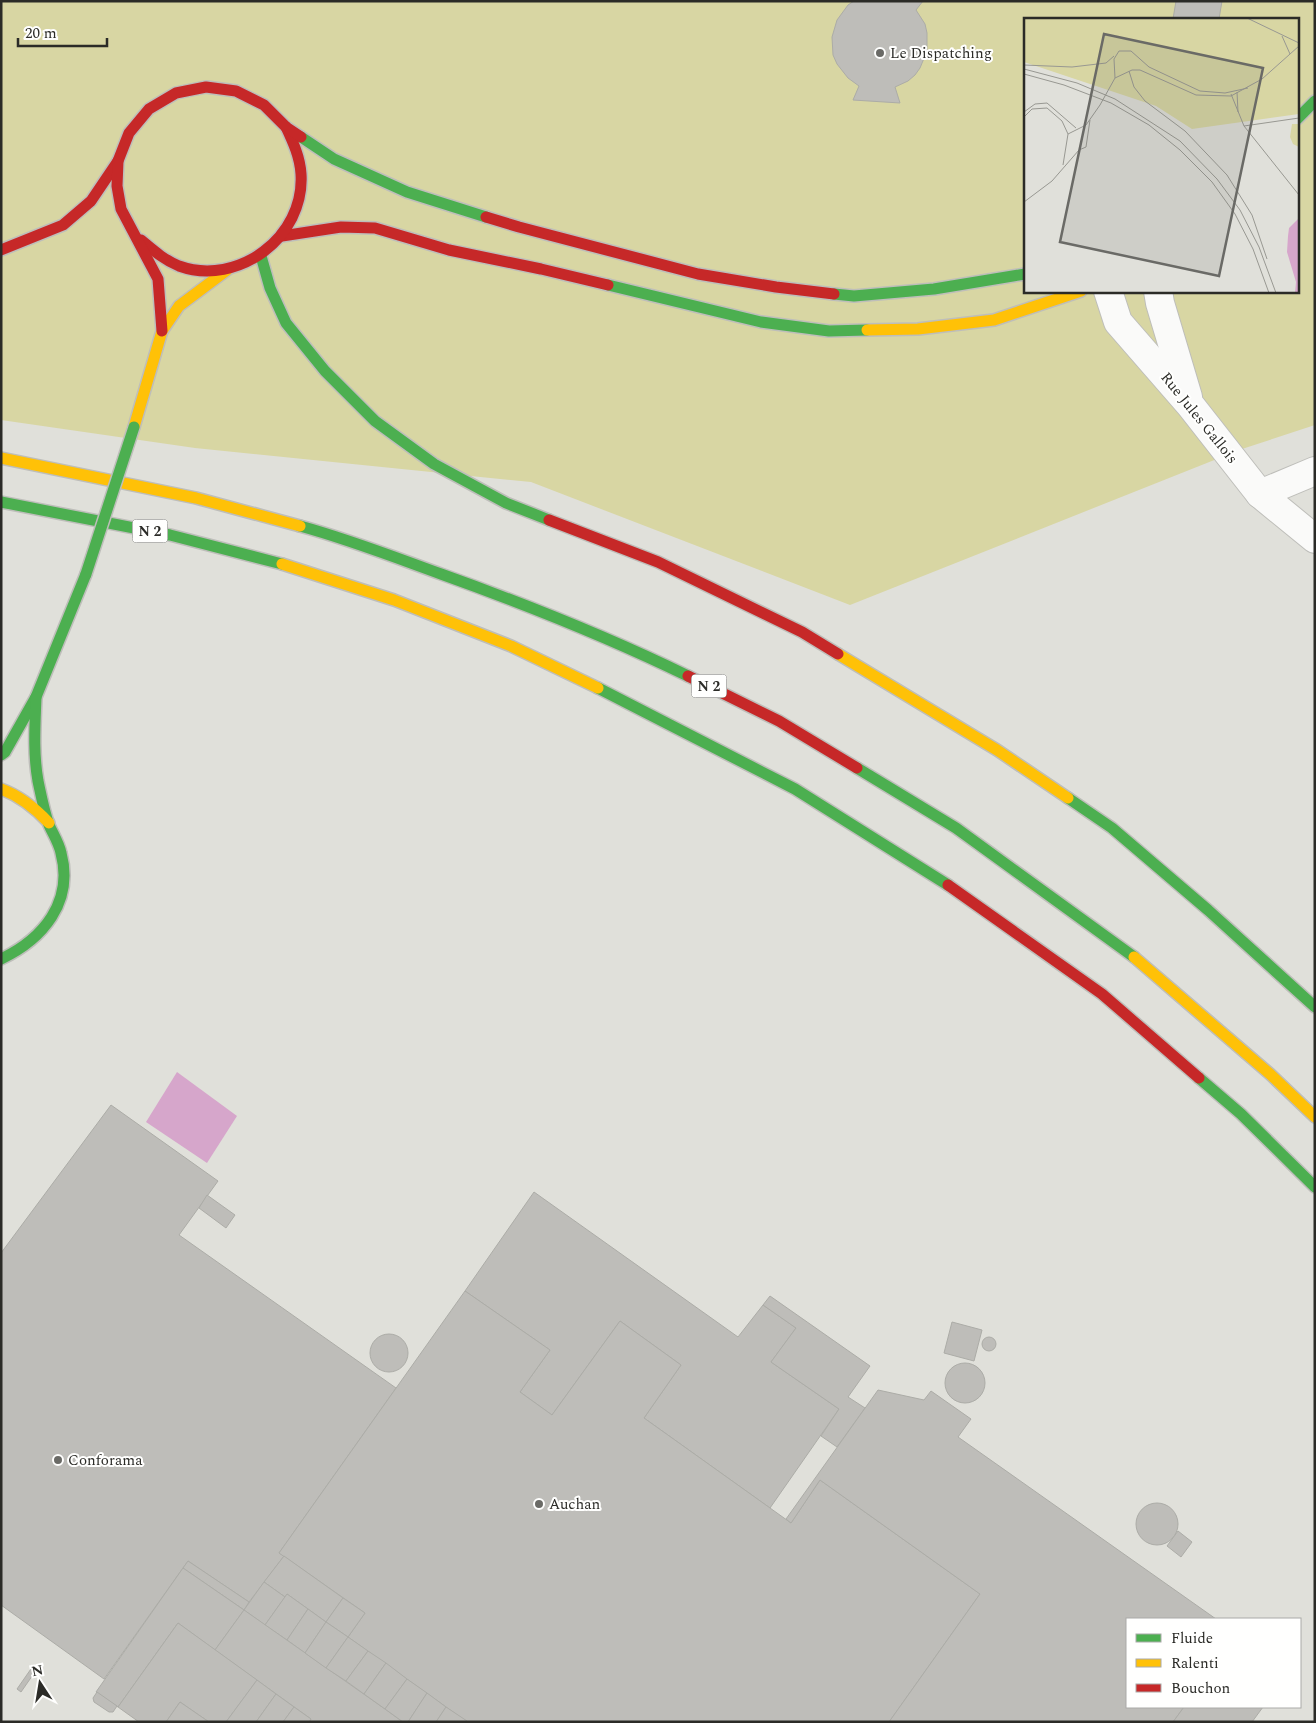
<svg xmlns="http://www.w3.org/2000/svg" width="1316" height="1723" font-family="Spectral,serif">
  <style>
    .green { fill: #d8d6a3; fill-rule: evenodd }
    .water { fill: #d6a6cb }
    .building { fill: #bebdb9; stroke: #acaca7 }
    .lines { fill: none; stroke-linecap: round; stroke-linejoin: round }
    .street-casing { stroke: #bebeba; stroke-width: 30 }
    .fast-casing { stroke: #bebeba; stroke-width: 14 }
    .slow-casing { stroke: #bebeba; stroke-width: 14 }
    .jam-casing { stroke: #bebeba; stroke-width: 14 }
    .street { stroke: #fafaf9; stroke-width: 28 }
    .fast { stroke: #4caf50; stroke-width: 11 }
    .slow { stroke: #ffc107; stroke-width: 11 }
    .jam { stroke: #c62828; stroke-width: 11 }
    .fast-bridge-casing { stroke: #bebeba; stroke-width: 14; stroke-linecap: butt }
    .fast-bridge { stroke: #4caf50; stroke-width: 11 }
    .poi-dot { fill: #6a6a66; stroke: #fffffe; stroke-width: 2 }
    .labels { text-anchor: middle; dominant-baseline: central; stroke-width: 4; stroke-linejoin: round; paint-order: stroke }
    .shield { fill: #fffffe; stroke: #6b6b68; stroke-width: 1 }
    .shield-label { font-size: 14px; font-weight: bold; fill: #2b2b27 }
    .poi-label { font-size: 15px; fill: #2b2b27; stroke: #fffffe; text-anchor: start }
    .street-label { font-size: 15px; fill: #2b2b27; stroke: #fffffe }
    .inset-road { fill: none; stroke: #989892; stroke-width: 1 }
    .view { fill: #6a6a66; fill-opacity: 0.15; stroke: #6a6a66; stroke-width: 2.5 }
    .inset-edge { fill: none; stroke: #2b2b27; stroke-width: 2.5 }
  </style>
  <rect width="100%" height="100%" fill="#e0e0da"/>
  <path class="green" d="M1,1H1315V425L1242,449L850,605L531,482L195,448L1,420ZM1025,19H1297V291H1025Z"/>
  <polygon class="water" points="177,1072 237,1116 207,1163 146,1122"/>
  <g class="building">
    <polygon points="854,1 923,1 916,10 925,24 927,33 927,51 920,68 915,75 908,81 895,87 900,103 853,100 859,86 848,78 837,64 833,55 832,37 837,20 848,5"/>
    <polygon points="1176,1 1222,1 1219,19 1173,19"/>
    <polygon points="111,1105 218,1181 179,1235 396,1388 279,1553 284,1556 249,1602 188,1561 104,1679 1,1605 1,1253"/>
    <polygon points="534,1192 738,1337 763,1305 796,1328 771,1362 839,1409 770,1508 644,1418 681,1365 620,1321 552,1415 520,1392 550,1350 465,1291"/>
    <polygon points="207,1195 235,1215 226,1228 199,1208"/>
    <polygon points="465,1291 550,1350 520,1392 552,1415 620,1321 681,1365 644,1418 791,1523 820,1480 980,1594 889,1722 467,1722 348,1637 365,1613 279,1553"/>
    <polygon points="770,1296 870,1366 848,1397 865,1408 837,1447 821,1436 839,1409 771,1362 796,1328 763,1305"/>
    <polygon points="952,1322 982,1330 974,1361 944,1353"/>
    <circle cx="389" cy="1353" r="19"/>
    <circle cx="989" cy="1344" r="7"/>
    <circle cx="965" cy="1383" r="20"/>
    <polygon points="878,1390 924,1400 931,1391 971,1419 958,1437 1216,1619 1127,1619 1127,1707 1184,1707 1173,1722 889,1722 980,1594 820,1480 791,1523 786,1519"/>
    <circle cx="1157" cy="1524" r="21"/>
    <polygon points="1178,1531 1192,1542 1181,1557 1167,1546"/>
    <polygon points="284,1556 343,1598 326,1622 287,1594 285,1597 264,1582"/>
    <polygon points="188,1561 249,1602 244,1610 183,1568"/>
    <polygon points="183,1568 244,1610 215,1650 178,1623 118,1707 96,1692"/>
    <polygon points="264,1582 285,1597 265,1625 244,1610"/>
    <polygon points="287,1594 308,1609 287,1640 265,1625"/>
    <polygon points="343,1598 365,1613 348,1637 326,1622"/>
    <polygon points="308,1609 326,1622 305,1653 287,1640"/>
    <polygon points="244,1610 385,1709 403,1722 309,1722 311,1719 215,1650"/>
    <polygon points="326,1622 348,1637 326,1668 305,1653"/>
    <polygon points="178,1623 257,1680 226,1722 209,1722 180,1702 166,1722 139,1722 118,1707"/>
    <polygon points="348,1637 368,1651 346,1681 326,1668"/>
    <polygon points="368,1651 386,1663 364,1694 346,1681"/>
    <polygon points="386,1663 407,1679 385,1709 364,1694"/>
    <polygon points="33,1666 37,1669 21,1692 17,1689"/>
    <polygon points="407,1679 427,1693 408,1722 403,1722 385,1709"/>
    <polygon points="257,1680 276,1694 256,1722 226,1722"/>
    <polygon points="97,1692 117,1706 113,1712 109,1712 94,1702 93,1698"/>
    <polygon points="427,1693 446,1707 436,1722 408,1722"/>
    <polygon points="276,1694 294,1707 283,1722 256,1722"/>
    <polygon points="180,1702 209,1722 166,1722"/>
    <polygon points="294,1707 311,1719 309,1722 283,1722"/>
    <polygon points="446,1707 467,1721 467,1722 436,1722"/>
    <polygon points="1184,1707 1263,1707 1252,1722 1173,1722"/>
  </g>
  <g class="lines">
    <defs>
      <g id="street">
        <polyline points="1108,291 1118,322 1191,406 1260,494 1315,539"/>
        <polyline points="1158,291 1160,303 1188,397"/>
        <polyline points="1260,494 1315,471"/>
      </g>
      <g id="fast">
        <polyline points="1297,119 1315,101"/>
        <polyline points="301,137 334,159 407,192 486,217"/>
        <polyline points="261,256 270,288 286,323 325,371 375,421 434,464 506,503 549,520"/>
        <polyline points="608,285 761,322 829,331 867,330"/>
        <polyline points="834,294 854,296 934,289 1025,274"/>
        <polyline points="1,502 170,535 282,564"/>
        <path d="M300,526C348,539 394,557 441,574C525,604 608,637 688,676"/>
        <polyline points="598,688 795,789 948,885"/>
        <polyline points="1,755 5,752 36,697 86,574"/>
        <polyline points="857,768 956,828 1134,957"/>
        <polyline points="1068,798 1112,828 1208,910 1315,1007"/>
        <path d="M1,959C43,939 74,902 61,853C59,843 53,834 49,825C44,811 41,795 38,781C33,753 35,725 36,697"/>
        <polyline points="1199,1078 1241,1114 1315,1187"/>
      </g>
      <g id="slow">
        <polyline points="867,330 918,329 994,320 1081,291"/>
        <polyline points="134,427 162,331 179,306 227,270"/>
        <polyline points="1,458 196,498 300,526"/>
        <polyline points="282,564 394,600 511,646 598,688"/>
        <polyline points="838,654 997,750 1068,798"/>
        <path d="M1,789C20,796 35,808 49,823"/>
        <polyline points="1134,957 1270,1074 1315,1117"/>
      </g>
      <g id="jam">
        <polyline points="486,217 519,227 698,274 776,287 834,294"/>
        <polyline points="282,236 341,227 375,228 449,250 541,269 608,285"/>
        <path d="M141,240C153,250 164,260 179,266C238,287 305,237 301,174C300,157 293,142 286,127"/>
        <polyline points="1,250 63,225 91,201 118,161"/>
        <polyline points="162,331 158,279 121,209 117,186 118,161 129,133 149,109 176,93 206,87 236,91 264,105 286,127 301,137"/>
        <polyline points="549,520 658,562 802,632 838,654"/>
        <polyline points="688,676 779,721 857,768"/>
        <polyline points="948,885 1102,994 1199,1078"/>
      </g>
    </defs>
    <use href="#street" class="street-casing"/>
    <use href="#fast" class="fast-casing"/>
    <use href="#slow" class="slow-casing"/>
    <use href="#jam" class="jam-casing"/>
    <use href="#street" class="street"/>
    <use href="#fast" class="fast"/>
    <use href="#slow" class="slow"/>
    <use href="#jam" class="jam"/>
    <defs>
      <polyline id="fast-bridge" points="86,574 134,427"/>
    </defs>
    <use href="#fast-bridge" class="fast-bridge-casing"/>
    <use href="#fast-bridge" class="fast-bridge"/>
  </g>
  <g class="poi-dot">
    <circle cx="880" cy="53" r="5"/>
    <circle cx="58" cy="1460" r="5"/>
    <circle cx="539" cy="1504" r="5"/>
  </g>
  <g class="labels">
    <g class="shield">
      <rect x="132.5" y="519.5" width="35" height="23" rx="4"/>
      <rect x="691.5" y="674.5" width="35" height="23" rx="4"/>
    </g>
    <g class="shield-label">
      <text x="150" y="531">N 2</text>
      <text x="709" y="686">N 2</text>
    </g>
    <g class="poi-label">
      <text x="890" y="53">Le Dispatching</text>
      <text x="68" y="1460">Conforama</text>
      <text x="549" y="1504">Auchan</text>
    </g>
    <g class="street-label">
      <text transform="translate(1199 418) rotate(51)">Rue Jules Gallois</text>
    </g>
  </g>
  <g transform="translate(1024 18)">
    <rect width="275" height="275" fill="#e0e0da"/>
    <path d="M0,0H275V96L168,111L132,88L0,44ZM268,106H275V129L269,126L266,119Z" fill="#d8d6a3"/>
    <path d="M275,200V275H271L272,264L263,234L264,218L265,210Z" fill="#d6a6cb"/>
    <path class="inset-road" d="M223,0L275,25M258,18L266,36M0,47L48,49L82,45L90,38M0,51L53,65L91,81L156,123L193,161L216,192L235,229L252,275M105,53L110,69L121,83L161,113L203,157L228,197L243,241M0,56L40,67L87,85L125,107L156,132L188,164L211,196L229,231L245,275M91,60L108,52H116L172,77L207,78L238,61L275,28M213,74L214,94M207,76L220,108L275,177M0,94L11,86L23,85L52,110M0,99L8,91L23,90L38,103L44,116M220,108L275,100M39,147L44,116L62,107L76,87L91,60L90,41L95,33H107L125,49L176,73L201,75L224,70M0,184L28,163L55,132L62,129L66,102"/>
    <path class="view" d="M80,16L239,50L195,258L36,224Z"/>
    <rect width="275" height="275" class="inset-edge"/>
  </g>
  <rect width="1316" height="1723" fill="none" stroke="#2b2b27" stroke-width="5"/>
  <rect x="1126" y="1618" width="175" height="90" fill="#fffffe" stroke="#aaaaa8"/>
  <rect x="1136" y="1634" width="25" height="8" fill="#4caf50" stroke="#aaaaa8"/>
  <text x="1171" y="1643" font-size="15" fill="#2b2b27">Fluide</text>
  <rect x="1136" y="1659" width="25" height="8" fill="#ffc107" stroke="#aaaaa8"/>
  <text x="1171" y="1668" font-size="15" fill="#2b2b27">Ralenti</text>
  <rect x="1136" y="1684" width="25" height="8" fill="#c62828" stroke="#aaaaa8"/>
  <text x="1171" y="1693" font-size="15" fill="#2b2b27">Bouchon</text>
  <g transform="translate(40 1683) rotate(348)" stroke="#fffffe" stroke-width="4" paint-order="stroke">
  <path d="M0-4L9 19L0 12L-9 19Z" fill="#2b2b27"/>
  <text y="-8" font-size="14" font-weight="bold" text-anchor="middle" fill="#2b2b27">N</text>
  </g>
  <path d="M18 38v8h89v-8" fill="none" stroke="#2b2b27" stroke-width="2.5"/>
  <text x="25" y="38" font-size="15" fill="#2b2b27" stroke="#fffffe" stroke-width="4" paint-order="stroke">20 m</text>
</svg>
